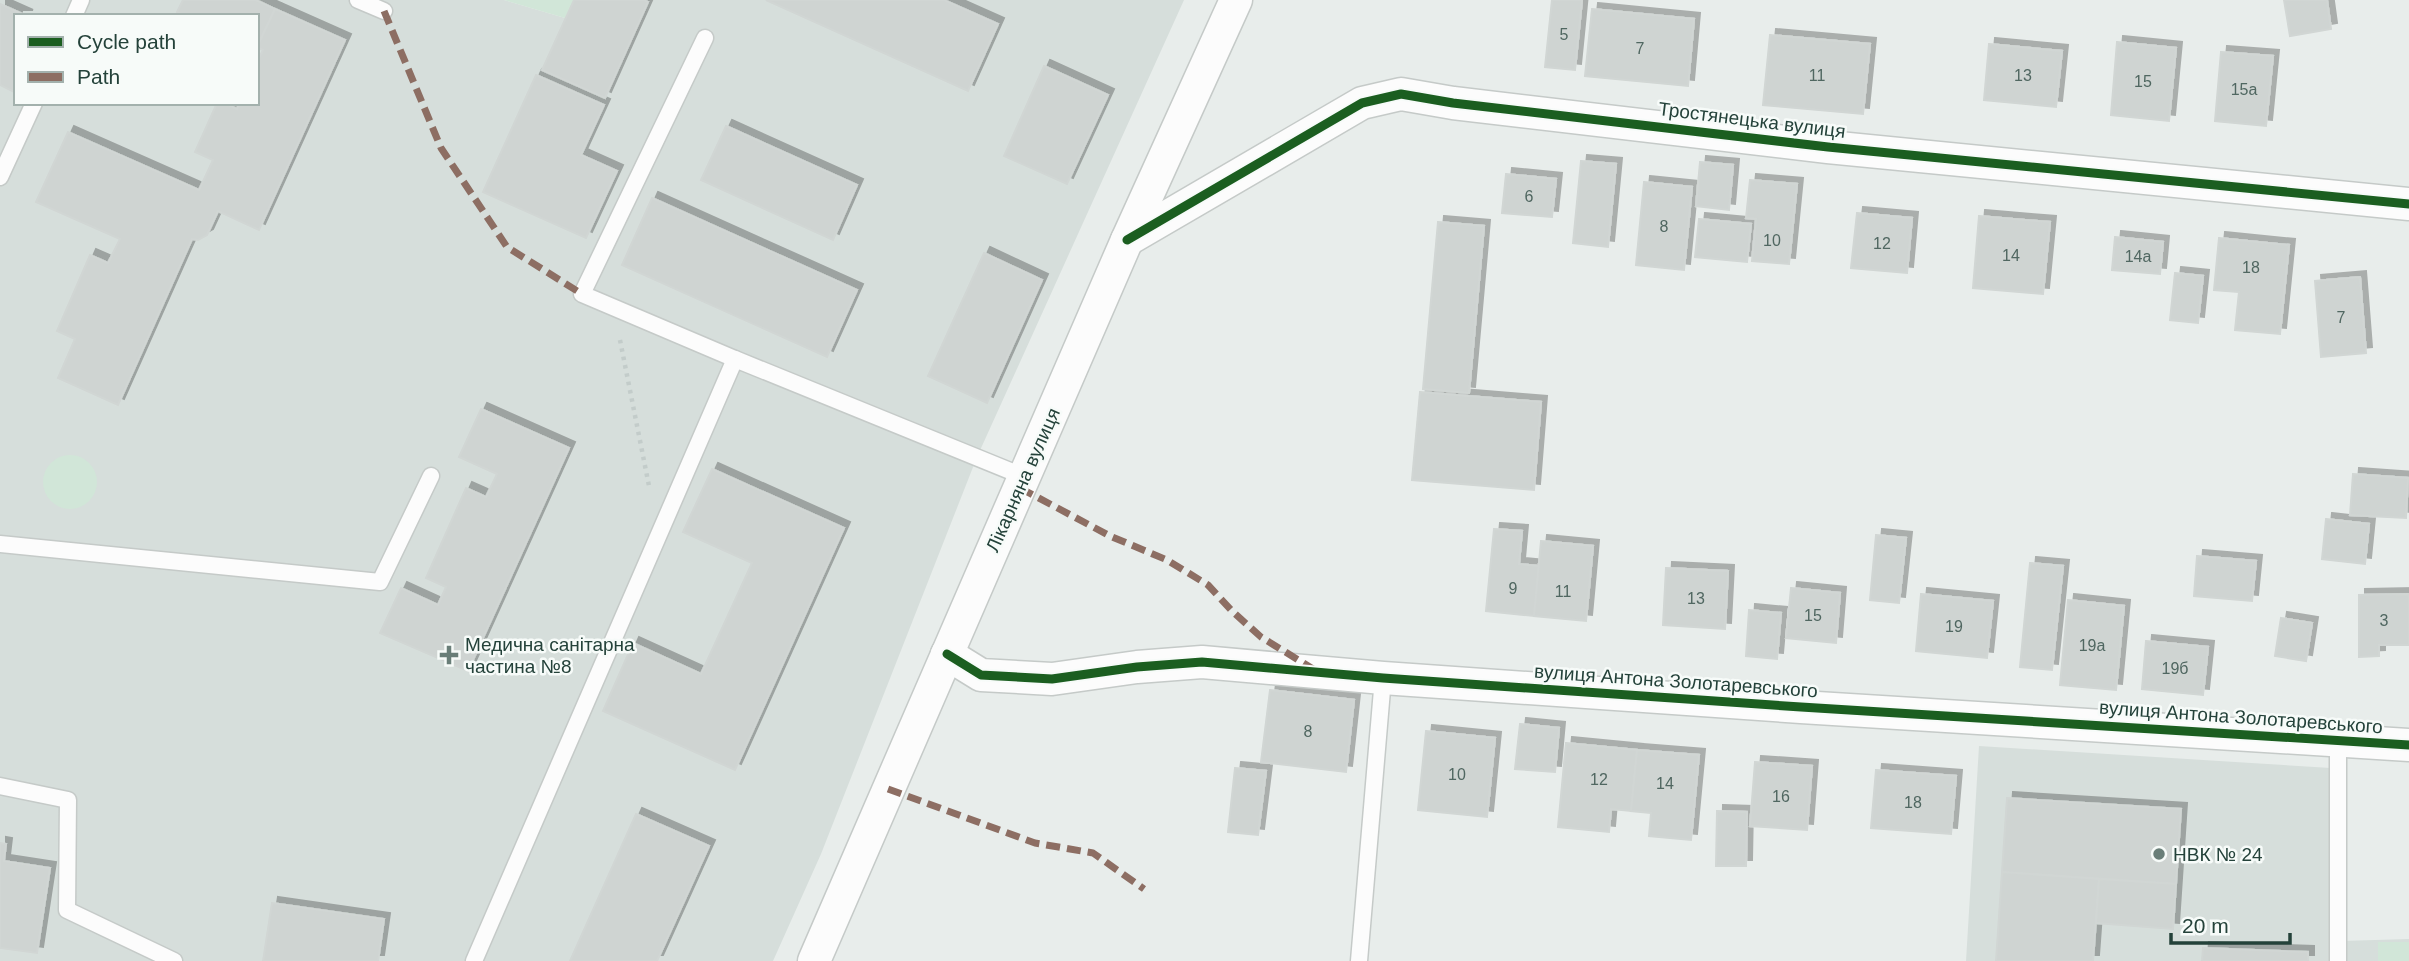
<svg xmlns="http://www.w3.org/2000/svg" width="2409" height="961" font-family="Helvetica,sans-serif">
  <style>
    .built { fill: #d6dedb; fill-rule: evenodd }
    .green { fill: #d1e6d8 }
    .building { fill: #cfd4d2; stroke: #d1d6d4; stroke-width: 2; filter: url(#shadow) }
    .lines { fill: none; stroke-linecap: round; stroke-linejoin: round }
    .service-casing { stroke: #c5cac8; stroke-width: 19 }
    .minor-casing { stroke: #c5cac8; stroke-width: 35 }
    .path { stroke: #c3ccca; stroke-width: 4.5; stroke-dasharray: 3.5 5; stroke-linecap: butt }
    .service { stroke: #fcfcfc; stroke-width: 16 }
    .minor { stroke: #fcfcfc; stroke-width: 32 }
    .quiet { stroke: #8d6e63; stroke-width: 7; stroke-dasharray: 14 7; stroke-linecap: butt }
    .cycleway-casing { stroke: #f7fbf9; stroke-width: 13 }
    .cycleway { stroke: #1b5e20; stroke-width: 9 }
    .poi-dot { fill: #697e78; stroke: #f7fbf9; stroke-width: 2.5 }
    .labels { text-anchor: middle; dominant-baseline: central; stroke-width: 5; stroke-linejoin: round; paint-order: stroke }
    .number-label { font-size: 16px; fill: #506761 }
    .street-label { font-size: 19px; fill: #24423a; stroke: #f7fbf9 }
    .poi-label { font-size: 19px; fill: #24423a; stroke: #f7fbf9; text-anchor: start }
  </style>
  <defs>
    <filter id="shadow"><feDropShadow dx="6" dy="-6" stdDeviation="0" flood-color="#0004"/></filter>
  </defs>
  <rect width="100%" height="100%" fill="#e8edeb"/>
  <g class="built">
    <path d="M0,0H504L565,18L574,0H1184L977,457L821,854L773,961H0ZM16,16H257V103H16Z"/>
    <polygon points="1979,746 2347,769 2341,941 2409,939 2409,961 1966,961"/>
  </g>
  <g class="green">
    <polygon points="504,0 574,0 565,18"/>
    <circle cx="70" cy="482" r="27"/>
    <rect x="2378" y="942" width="31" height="19"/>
  </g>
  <g class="building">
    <polygon points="183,0 256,0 275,9 257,47 257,16 185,16 177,12"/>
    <polygon points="574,0 644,0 648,2 605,98 542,70"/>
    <polygon points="766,0 944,0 998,24 968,91"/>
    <polygon points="1552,0 1582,0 1575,70 1545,67"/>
    <polygon points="2284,0 2327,0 2331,29 2290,36"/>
    <polygon points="0,4 27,16 16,16 14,92 0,85"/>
    <polygon points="275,9 345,40 259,230 218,211 207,235 198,240 192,239 118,405 58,378 75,339 57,331 90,255 108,263 120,239 36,202 68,132 199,190 213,160 195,152 217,103 225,103 237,109 239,103 257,103 257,62 263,50 257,47"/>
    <polygon points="1592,9 1694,19 1688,86 1585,76"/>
    <polygon points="1770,35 1870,44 1863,114 1763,105"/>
    <polygon points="2117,42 2176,48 2169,121 2111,115"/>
    <polygon points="1989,44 2062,51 2056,107 1984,100"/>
    <polygon points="2221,52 2273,56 2266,126 2215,121"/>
    <polygon points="1044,66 1108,95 1067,184 1004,156"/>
    <polygon points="536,75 604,105 581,155 617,171 586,238 483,192"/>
    <polygon points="726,126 857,185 833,240 701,180"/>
    <polygon points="1581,161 1616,164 1608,247 1573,243"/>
    <polygon points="1700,162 1733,165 1729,210 1696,206"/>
    <polygon points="1506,174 1556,179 1552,217 1502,213"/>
    <polygon points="1750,180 1797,184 1789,264 1752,261 1756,219 1746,218"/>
    <polygon points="1644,182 1692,187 1684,270 1636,265"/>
    <polygon points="652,198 857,290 827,357 622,265"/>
    <polygon points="1857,213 1912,218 1907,273 1851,268"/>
    <polygon points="1979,216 2050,222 2043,294 1973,288"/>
    <polygon points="1699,219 1751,224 1747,262 1695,257"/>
    <polygon points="1438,222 1484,226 1469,393 1423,389"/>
    <polygon points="2115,237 2163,242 2160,274 2112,270"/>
    <polygon points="2219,238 2289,245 2280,334 2235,330 2239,292 2214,290"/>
    <polygon points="984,253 1042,280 987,403 928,376"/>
    <polygon points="2175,273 2203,276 2198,323 2170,320"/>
    <polygon points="2360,277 2366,353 2321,357 2315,281"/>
    <polygon points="1420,392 1541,402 1534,490 1412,480"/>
    <polygon points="481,409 569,448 468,671 380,633 401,588 438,605 446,587 426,578 466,488 486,497 497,474 459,457"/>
    <polygon points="712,469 844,528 735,770 603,711 633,643 701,674 752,563 683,532"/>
    <polygon points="2353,474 2408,478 2406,518 2350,515"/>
    <polygon points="2326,519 2369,524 2365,564 2322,559"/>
    <polygon points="1494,529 1522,531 1519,564 1539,566 1534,616 1486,611"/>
    <polygon points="1876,535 1906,538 1899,603 1870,600"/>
    <polygon points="1541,541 1593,546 1586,621 1534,616"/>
    <polygon points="2197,556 2256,561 2252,601 2194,596"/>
    <polygon points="2030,563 2063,566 2052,670 2020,667"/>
    <polygon points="1666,568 1728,571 1725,629 1663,625"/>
    <polygon points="1791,588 1840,593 1836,643 1786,638"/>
    <polygon points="1921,594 1993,601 1987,658 1916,651"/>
    <polygon points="2409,594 2409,645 2379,645 2379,656 2359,657 2359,595"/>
    <polygon points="2068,600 2124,606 2116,690 2060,685"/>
    <polygon points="1749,610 1781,613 1777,659 1746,656"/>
    <polygon points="2281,618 2312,623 2306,661 2275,656"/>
    <polygon points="2146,641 2208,647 2203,695 2142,689"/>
    <polygon points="1270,690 1354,700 1346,772 1261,762"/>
    <polygon points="1520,724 1559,728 1555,772 1515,769"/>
    <polygon points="1426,731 1495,738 1487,817 1418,810"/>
    <polygon points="1566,743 1637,750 1631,811 1611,809 1609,832 1558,827"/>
    <polygon points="1637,750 1699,755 1691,840 1649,836 1651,813 1631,811"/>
    <polygon points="1755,762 1812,766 1807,830 1750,826"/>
    <polygon points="1235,768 1266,771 1258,835 1228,832"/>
    <polygon points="1876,770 1956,776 1951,834 1871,828"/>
    <polygon points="2007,798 2181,809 2176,884 2002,872"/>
    <polygon points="1717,811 1747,812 1746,866 1716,866"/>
    <polygon points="636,814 709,846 657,961 570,961"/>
    <polygon points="0,843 6,844 4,861 50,868 37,953 0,948"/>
    <polygon points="2002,872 2099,879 2093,961 1996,961"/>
    <polygon points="2099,879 2176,884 2173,929 2096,923"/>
    <polygon points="272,903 384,919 378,961 263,961"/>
    <polygon points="2203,948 2308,952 2308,961 2202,961"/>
  </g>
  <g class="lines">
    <defs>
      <g id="service">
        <polyline points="358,0 384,11"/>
        <polyline points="74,16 81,0"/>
        <polyline points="705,38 582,294 735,359"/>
        <polyline points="0,177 34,103"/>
        <polyline points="0,544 380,582 431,476"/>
        <polyline points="2338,740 2338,961"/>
        <polyline points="0,786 68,800 67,910 174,961"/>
        <polyline points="474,961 735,359 1025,477"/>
        <polyline points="1359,961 1383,678"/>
      </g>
      <g id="minor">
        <polyline points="1127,240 1362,103 1401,94 1453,103 1828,147 2409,204"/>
        <polyline points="947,654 981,675 1052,679 1137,667 1202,662 1383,678 1801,707 2409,745"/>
        <polyline points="814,961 1127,240 1236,0"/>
      </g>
    </defs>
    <use href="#service" class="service-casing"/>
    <use href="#minor" class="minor-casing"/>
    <polyline class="path" points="620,340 649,486"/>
    <use href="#service" class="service"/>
    <use href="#minor" class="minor"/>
    <g class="quiet">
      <polyline points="384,11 441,148 507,247 582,294"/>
      <polyline points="1020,488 1110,536 1167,560 1208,585 1233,612 1261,637 1313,669"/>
      <polyline points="888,789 1035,843 1093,853 1144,889"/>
    </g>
    <defs>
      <g id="cycleway">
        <polyline points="1127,240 1362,103 1401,94 1453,103 1828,147 2409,204"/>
        <polyline points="947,654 981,675 1052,679 1137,667 1202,662 1383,678 1801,707 2409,745"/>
      </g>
    </defs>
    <use href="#cycleway" class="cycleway-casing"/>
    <use href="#cycleway" class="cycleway"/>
  </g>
  <g class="poi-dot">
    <path d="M445.5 644.5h7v7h7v7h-7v7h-7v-7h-7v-7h7z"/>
    <circle cx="2159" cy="854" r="7"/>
  </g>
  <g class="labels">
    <g class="number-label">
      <text x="1564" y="34">5</text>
      <text x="1640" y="48">7</text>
      <text x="1817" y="75">11</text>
      <text x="2023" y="75">13</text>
      <text x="2143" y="81">15</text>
      <text x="2244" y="89">15а</text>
      <text x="1529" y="196">6</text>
      <text x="1664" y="226">8</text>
      <text x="1772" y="240">10</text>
      <text x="1882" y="243">12</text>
      <text x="2011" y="255">14</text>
      <text x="2138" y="256">14а</text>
      <text x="2251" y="267">18</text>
      <text x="2341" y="317">7</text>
      <text x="1513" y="588">9</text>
      <text x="1563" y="591">11</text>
      <text x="1696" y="598">13</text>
      <text x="1813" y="615">15</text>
      <text x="2384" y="620">3</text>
      <text x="1954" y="626">19</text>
      <text x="2092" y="645">19а</text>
      <text x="2175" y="668">19б</text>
      <text x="1308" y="731">8</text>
      <text x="1457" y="774">10</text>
      <text x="1599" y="779">12</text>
      <text x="1665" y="783">14</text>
      <text x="1781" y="796">16</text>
      <text x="1913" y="802">18</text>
    </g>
    <g class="street-label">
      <text transform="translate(1752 120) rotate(7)">Тростянецька вулиця</text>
      <text transform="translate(1023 480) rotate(-66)">Лікарняна вулиця</text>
      <text transform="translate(1676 681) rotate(4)">вулиця Антона Золотаревського</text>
      <text transform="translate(2241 717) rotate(4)">вулиця Антона Золотаревського</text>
    </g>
    <g class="poi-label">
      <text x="465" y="644">Медична санітарна<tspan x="465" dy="22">частина №8</tspan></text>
      <text x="2173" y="854">НВК № 24</text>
    </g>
  </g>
  <rect x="14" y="14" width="245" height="91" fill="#f7fbf9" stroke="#a3b1ad" stroke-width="2"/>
  <rect x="28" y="37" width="35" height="10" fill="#1b5e20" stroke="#a3b1ad" stroke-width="2"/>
  <text x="77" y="49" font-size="21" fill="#24423a">Cycle path</text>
  <rect x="28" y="72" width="35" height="10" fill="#8d6e63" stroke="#a3b1ad" stroke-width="2"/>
  <text x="77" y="84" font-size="21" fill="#24423a">Path</text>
  <path d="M2171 933v10h119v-10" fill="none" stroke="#24423a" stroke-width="3.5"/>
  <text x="2182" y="933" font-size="21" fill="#24423a" stroke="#f7fbf9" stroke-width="5" paint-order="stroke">20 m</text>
</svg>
